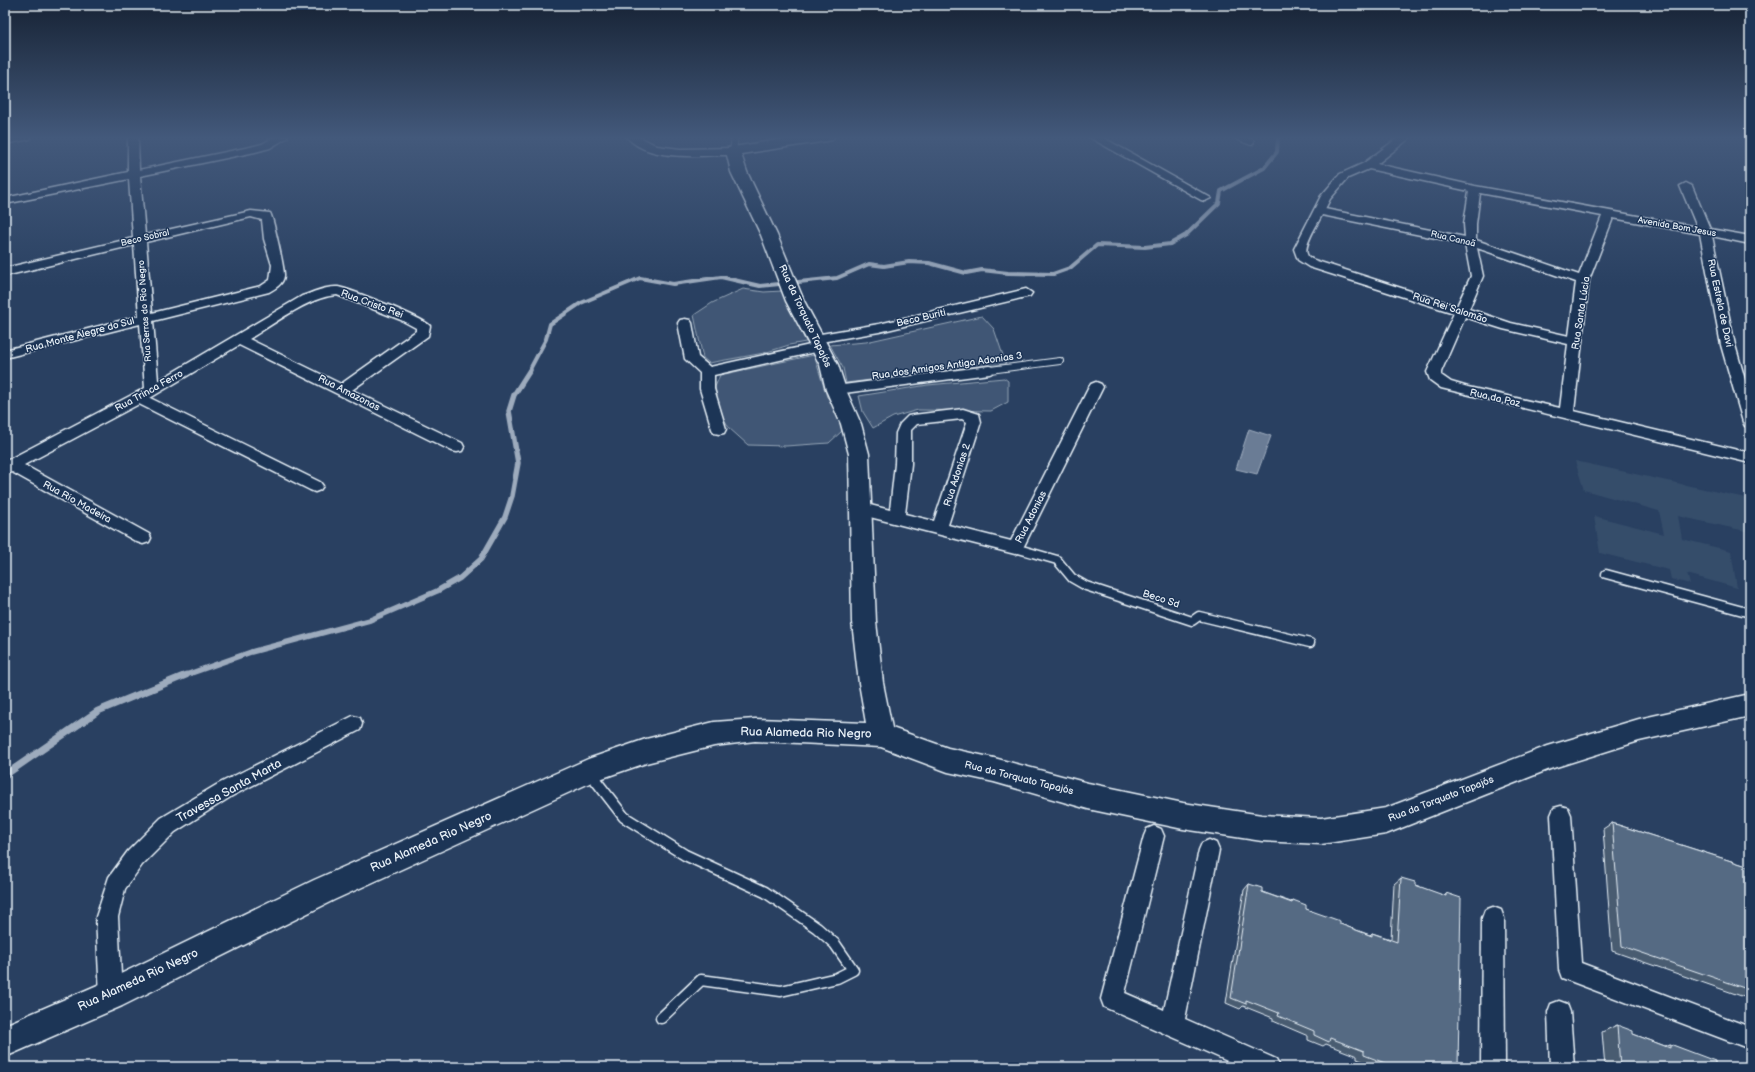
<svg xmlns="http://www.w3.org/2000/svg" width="1755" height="1072" font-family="'Balsamiq Sans',sans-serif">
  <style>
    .built { fill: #364d6b }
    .green { fill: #415774; stroke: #94a4b6 }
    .water { fill: #6b7c95; stroke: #9dabbd }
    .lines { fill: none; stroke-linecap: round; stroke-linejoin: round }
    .stream-far2 { stroke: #9dabbd; stroke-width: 4 }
    .stream-far1 { stroke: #9dabbd; stroke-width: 5.5 }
    .stream { stroke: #9dabbd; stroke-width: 7 }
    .lane-far2-casing { stroke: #e8f1f8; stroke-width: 8 }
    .lane-far1-casing { stroke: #e8f1f8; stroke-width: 11 }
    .lane-casing { stroke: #e8f1f8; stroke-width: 13 }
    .street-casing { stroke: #e8f1f8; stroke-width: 3 }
    .secondary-casing { stroke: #e8f1f8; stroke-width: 3 }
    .lane-far2 { stroke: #1d3557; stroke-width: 6 }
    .lane-far1 { stroke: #1d3557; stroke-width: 8 }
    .lane { stroke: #1d3557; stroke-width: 10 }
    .street { fill: #1d3557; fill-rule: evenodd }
    .secondary { fill: #1d3557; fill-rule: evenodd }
    .wall { fill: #495b71; stroke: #e8f1f8 }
    .building { fill: #556a83; stroke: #e8f1f8 }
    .labels { text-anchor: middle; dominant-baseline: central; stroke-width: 3; stroke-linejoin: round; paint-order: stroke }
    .far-street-label { font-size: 9px; fill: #e8f1f8; stroke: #1d3557 }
    .street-label { font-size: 10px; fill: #e8f1f8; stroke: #1d3557 }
    .near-street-label { font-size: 12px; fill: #e8f1f8; stroke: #1d3557 }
  </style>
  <rect width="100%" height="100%" fill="#294061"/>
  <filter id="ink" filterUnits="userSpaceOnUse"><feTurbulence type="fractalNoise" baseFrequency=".025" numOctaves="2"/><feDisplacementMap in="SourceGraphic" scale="8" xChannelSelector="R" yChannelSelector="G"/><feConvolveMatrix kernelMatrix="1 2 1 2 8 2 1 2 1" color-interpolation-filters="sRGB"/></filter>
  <g filter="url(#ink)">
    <polygon class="built" points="1575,461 1750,499 1750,532 1678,516 1682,539 1731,551 1737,588 1687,574 1690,584 1671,579 1669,570 1600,553 1594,516 1664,534 1659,511 1584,490"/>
    <g class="green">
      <polygon points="743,289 764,292 782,291 806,342 789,345 764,353 709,363 703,358 694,315 712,303"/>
      <polygon points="982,316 994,329 1006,364 964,368 930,367 887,378 846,383 843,368 830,345 866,342"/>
      <polygon points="814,355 827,397 838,409 842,431 829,443 786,446 748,445 729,428 719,409 715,387 720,375"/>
      <polygon points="1004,378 1008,381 1008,402 991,411 918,410 893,417 873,428 863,412 859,396 928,385"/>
    </g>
    <polygon class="water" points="1249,429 1271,436 1257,474 1236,469"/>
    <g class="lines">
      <polyline class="stream-far2" points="529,371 546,339 550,324 581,303 640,278 673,284 721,277 760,286 837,278 869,264 884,266 909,262 929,263 966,273 982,270 1008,273 1053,274 1070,268 1097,245 1145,247 1170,244 1186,235 1219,203 1221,191 1264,168 1277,152 1278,137"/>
      <polyline class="stream-far1" points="183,676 251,652 370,620 437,591 460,578 481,559 505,517 512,496 518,463 509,411 514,395 530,370"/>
      <polyline class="stream" points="5,775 98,711 186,675"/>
      <defs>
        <g id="lane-far2">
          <polyline points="1238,137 1251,142"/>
          <polyline points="733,151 735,137"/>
          <polyline points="982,371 1060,361"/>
        </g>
        <g id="lane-far1">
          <polyline points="836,390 989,370"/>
          <polyline points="1015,548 1057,560 1072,578 1086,586 1192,621 1199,616 1310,643"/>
          <polyline points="1606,574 1750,613"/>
        </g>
        <polyline id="lane" points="590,773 624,817 685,855 765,892 817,928 835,944 853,970 837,978 781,991 701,980 661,1018"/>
        <g id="street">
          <polygon points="31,137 30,139 5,144 5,138"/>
          <path d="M128,137H138L139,170L250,147L262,144L275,137H288L270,148L255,152L140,176L145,235L251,211L270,213C273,217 285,271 284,276C283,284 276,288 269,292L153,321L158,381L302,296C314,292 326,286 338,287C350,289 424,318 430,326L428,336L352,390L462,443L464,447L462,451L457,452L452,451L239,345L150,398L320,482L323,486L320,490L315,492L310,490L139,404L24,465L149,534L151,538L149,542L143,544L137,542L12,472L5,474L6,461L145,388L140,324L5,358V350L139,316L134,245L5,276V268L133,238L129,179L5,204V198L128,172ZM251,217L262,220L264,239L272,265L270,280L261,286L152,313L146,242ZM337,295L401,320L416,328V331L341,384L249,339C274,324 308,297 337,295Z"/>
          <path d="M627,137H640L657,146L680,149L733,148L738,151C734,156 724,155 718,155C693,157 645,159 627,137Z"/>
          <polygon points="1089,137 1102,137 1211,198 1205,201 1201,200"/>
          <path d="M1399,137H1411L1377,164L1475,186L1697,227L1680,186L1686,183L1692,186L1710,229L1750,236V244L1712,236L1735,345L1750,397V427L1745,426L1743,422L1721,345L1700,234L1613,218L1589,280L1574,411L1750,453V463L1441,388L1430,380L1427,372L1454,313L1309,267L1298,260L1294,249L1321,196L1340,174L1364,163ZM1369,169L1469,191L1464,224L1465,237L1325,209L1330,199L1348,178ZM1480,193L1602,216L1579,275L1476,240V224ZM1322,215L1465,244L1471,276L1457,306L1317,261C1314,260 1308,258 1307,254C1303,246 1318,223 1322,215ZM1477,248L1576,282L1569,336L1511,323L1469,309L1483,276ZM1465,317L1503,329L1568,344L1560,408L1468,387L1451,382L1441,375V372Z"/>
          <polygon points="1026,289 1032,293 1030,296 879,332 815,343 810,342 808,339 810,336 815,335 879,324"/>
          <polygon points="685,319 690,320 692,323 698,357 710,367 819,343 824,344 826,347 824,350 819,351 714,375 714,389 726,429 724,433 719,434 714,433 712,429 700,389 700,373 685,359 678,323 680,320"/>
          <path d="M1096,382L1101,384L1103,387L1021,552L1015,554L862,515L856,513L854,509L856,505L862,503L890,510L895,464L896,433L900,424L908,416L913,415L963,409L979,414L981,422L948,525L1011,541L1089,387L1091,384ZM962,419L967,422L934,521L905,514L911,464V430L917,424Z"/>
          <polygon points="353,716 360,718 362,724 360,730 232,796 175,832 142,865 125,889 118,917 122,995 119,1003 111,1006 103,1003 100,995 96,917 109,877 128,851 161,818 218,784"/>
          <polygon points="1561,806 1568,808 1571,815 1581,963 1750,1027 1750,1049 1562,978 1559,970 1551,815 1554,808"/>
          <polygon points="1154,826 1161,829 1164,836 1125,993 1164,1010 1199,850 1202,843 1209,840 1216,843 1219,850 1185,1019 1276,1059 1280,1067 1241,1067 1104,1007 1101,999 1144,836 1147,829"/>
          <polygon points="1493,907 1501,910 1504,918 1505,1067 1481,1067 1482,918 1485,910"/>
          <polygon points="1559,1001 1567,1004 1570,1012 1574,1067 1550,1067 1548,1012 1551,1004"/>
        </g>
        <polygon id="secondary" points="796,137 834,137 832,140 827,141 741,154 747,172 777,235 804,301 838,365 846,390 861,424 869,454 876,622 883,683 892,728 948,748 994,758 1088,783 1183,803 1262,815 1321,818 1386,808 1548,746 1639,719 1750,694 1750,716 1639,741 1550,769 1386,834 1321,844 1262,841 1183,829 1088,809 994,782 948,772 881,747 755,741 714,746 646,763 594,781 334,900 122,1006 5,1057 5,1025 100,984 314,880 588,759 646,739 714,722 755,719 866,723 859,683 852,622 849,454 841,424 826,390 820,365 786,301 761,235 731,172 726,151 728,148 733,147"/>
      </defs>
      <use href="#lane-far2" class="lane-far2-casing"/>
      <use href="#lane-far1" class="lane-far1-casing"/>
      <use href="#lane" class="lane-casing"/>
      <use href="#street" class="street-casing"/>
      <use href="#secondary" class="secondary-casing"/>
      <use href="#lane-far2" class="lane-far2"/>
      <use href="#lane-far1" class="lane-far1"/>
      <use href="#lane" class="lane"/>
      <use href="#street" class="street"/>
      <use href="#secondary" class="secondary"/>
    </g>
    <g class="wall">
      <polygon points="1612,823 1750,867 1750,999 1612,951 1603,829"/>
      <polygon points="1401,878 1415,885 1444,896 1446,893 1458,1067 1377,1067 1357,1059 1357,1056 1326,1044 1323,1046 1308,1040 1308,1036 1273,1021 1273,1018 1243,1006 1240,1009 1226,1003 1244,890 1249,884 1262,892 1291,902 1293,900 1306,909 1340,924 1370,935 1372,933 1391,939 1394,884"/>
      <polygon points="1617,1025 1633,1034 1665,1046 1670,1044 1722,1067 1605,1067 1602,1032"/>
    </g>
    <g class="building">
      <polygon points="1612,823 1750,867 1750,990 1622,946"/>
      <polygon points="1401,878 1415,882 1415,885 1446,896 1446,893 1461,898 1458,1067 1390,1067 1390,1065 1364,1055 1364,1051 1330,1038 1329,1042 1314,1035 1314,1031 1278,1016 1279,1013 1246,1000 1246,1004 1231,998 1249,884 1262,888 1262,892 1292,903 1293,900 1306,905 1306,909 1340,921 1340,924 1372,936 1372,933 1397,942"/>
      <polygon points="1617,1025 1633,1031 1633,1034 1670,1048 1670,1044 1715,1061 1715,1064 1722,1067 1620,1067"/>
    </g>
  </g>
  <linearGradient id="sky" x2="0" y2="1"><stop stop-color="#172335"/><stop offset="0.48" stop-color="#43597b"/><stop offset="1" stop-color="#43597b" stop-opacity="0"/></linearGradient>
  <rect width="1755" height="287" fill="url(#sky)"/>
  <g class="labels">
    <g class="far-street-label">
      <text transform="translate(1677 227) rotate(10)">Avenida Bom Jesus</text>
      <text transform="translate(145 238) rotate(-13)">Beco Sobral</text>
      <text transform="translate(1453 239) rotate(13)">Rua Canaã</text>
      <text transform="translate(145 311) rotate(-94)">Rua Serras do Rio Negro</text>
    </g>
    <g class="street-label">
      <text transform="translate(1720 303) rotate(78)">Rua Estrela de Davi</text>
      <text transform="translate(372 304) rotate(20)">Rua Cristo Rei</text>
      <text transform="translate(1450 308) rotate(18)">Rua Rei Salomão</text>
      <text transform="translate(1581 313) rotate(-81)">Rua Santa Lúcia</text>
      <text transform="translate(805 316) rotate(65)">Rua da Torquato Tapajós</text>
      <text transform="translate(921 318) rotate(-13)">Beco Buriti</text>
      <text transform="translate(80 335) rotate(-15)">Rua Monte Alegre do Sul</text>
      <text transform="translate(947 366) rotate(-8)">Rua dos Amigos Antiga Adonias 3</text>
      <text transform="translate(149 391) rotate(-29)">Rua Trinca Ferro</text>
      <text transform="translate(349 393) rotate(27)">Rua Amazonas</text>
      <text transform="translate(1495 398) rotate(13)">Rua da Paz</text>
      <text transform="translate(957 475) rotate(-72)">Rua Adonias 2</text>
      <text transform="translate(77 502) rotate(29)">Rua Rio Madeira</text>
      <text transform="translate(1031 517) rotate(-63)">Rua Adonias</text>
      <text transform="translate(1161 599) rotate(18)">Beco Sd</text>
      <text transform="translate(1019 778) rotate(14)">Rua da Torquato Tapajós</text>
      <text transform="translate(1441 799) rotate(-21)">Rua da Torquato Tapajós</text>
    </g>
    <g class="near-street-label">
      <text transform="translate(806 733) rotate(1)">Rua Alameda Rio Negro</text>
      <text transform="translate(229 791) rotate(-29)">Travessa Santa Marta</text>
      <text transform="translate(431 842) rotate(-24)">Rua Alameda Rio Negro</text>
      <text transform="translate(138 980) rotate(-25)">Rua Alameda Rio Negro</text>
    </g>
  </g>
  <rect width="1755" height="1072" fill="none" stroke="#1d3557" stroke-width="20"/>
  <rect x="10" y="10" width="1735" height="1052" fill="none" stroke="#e8f1f8" stroke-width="1.5" filter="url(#ink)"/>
</svg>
